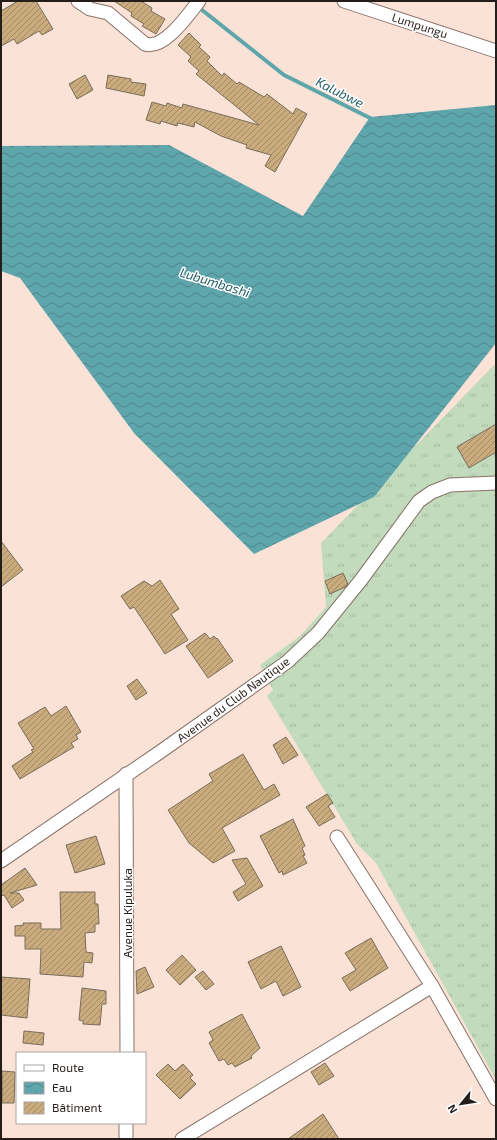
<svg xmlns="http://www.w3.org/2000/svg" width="497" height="1140" font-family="'Exo 2',sans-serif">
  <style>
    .grass { fill: url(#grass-tufts) }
    .water { fill: url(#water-waves) }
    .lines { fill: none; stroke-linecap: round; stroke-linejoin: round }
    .stream { stroke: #5fa5ac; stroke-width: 4 }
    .building { fill: url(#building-hatch); stroke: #796d5b }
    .street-casing { stroke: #887268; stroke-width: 15 }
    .street { stroke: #fff; stroke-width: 13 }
    .labels { text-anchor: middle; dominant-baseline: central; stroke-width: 3; stroke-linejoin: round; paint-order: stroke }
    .street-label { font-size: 12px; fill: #251d19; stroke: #fff }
    .water-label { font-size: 13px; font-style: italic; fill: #235e64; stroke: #fff }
  </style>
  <defs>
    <pattern id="grass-tufts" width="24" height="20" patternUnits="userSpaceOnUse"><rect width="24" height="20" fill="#c1dbbc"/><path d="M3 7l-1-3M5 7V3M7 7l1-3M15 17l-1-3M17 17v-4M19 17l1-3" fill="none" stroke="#a6bca1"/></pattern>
    <pattern id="water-waves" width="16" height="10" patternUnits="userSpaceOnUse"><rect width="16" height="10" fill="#5fa5ac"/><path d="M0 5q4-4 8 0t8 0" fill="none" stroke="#4e868b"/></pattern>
    <pattern id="building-hatch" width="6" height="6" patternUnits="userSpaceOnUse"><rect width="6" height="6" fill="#caab7d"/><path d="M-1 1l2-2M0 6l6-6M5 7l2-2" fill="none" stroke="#a48b66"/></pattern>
  </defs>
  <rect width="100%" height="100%" fill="#fae2d7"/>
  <polygon class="grass" points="496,363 496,1080 376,863 357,844 267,696 273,690 260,665 300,636 326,607 321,543"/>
  <polygon class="water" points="496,105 496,343 374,497 254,554 134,433 20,278 1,271 1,146 169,145 303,216 370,117"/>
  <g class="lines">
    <polyline class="stream" points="197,6 284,75 374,120"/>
  </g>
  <g class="building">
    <polygon points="18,1 36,1 53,29 42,35 39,31 17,44 14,39 1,46 1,11"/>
    <polygon points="114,1 141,1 152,8 151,11 165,19 156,34 142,26 144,24 131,16 132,13"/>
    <polygon points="189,33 201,45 199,47 210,57 207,61 222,76 224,73 237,84 239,82 264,97 267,94 293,114 296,108 307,114 275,172 265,166 271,155 246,148 247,145 221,136 195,122 194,127 178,123 177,126 161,121 160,124 146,120 152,102 166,106 167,103 182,108 183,104 259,125 196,74 199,71 188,61 191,57 178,45"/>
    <polygon points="85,75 93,90 77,99 69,84"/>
    <polygon points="108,75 131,79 131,82 146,84 144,96 106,88"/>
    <polygon points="496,424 496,452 469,468 457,447"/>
    <polygon points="1,541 23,570 1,587"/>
    <polygon points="343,573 348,584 345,587 330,594 325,581"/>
    <polygon points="160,580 179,609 171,614 188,640 165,654 134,607 130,609 121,596 144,581 152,586"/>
    <polygon points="205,633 210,639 214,636 216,639 217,638 233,661 208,678 186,646"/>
    <polygon points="137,679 147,693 136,700 127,686"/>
    <polygon points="66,706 81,732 76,735 78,739 71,743 74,747 20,779 12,766 33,752 31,750 34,749 18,723 45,707 51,716"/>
    <polygon points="286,737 298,755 283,764 273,745"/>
    <polygon points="243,754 264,790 274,784 280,795 222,828 235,851 213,863 189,843 168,810 213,781 209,774"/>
    <polygon points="327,794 333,803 328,806 335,817 319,826 306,807"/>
    <polygon points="293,819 305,846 302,848 305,855 303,856 307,863 283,875 282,871 279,873 260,836"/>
    <polygon points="96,836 105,864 75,873 66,845"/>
    <polygon points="247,858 263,886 238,901 233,892 246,884 232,860"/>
    <polygon points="25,868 37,885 10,893 19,893 24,900 12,908 4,895 1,896 1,885"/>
    <polygon points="60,892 95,892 95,904 98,904 99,924 95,924 95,932 85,933 86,952 93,953 92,963 84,962 83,977 40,974 41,949 25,949 25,936 15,936 15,926 24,925 23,923 41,923 41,929 61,929"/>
    <polygon points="371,938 388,968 350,991 342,978 356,970 345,953"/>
    <polygon points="281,946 301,987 283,996 276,981 261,989 248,962"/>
    <polygon points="182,955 196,970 180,985 166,970"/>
    <polygon points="145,967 154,987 137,994 136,971"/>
    <polygon points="203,971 214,984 206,990 195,977"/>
    <polygon points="1,977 30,979 27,1018 1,1015"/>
    <polygon points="82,988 106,991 106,1004 102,1004 100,1025 83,1024 83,1021 79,1020"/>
    <polygon points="242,1014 260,1048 251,1056 252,1058 235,1067 232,1063 228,1065 224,1059 219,1061 209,1043 213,1040 209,1032"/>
    <polygon points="24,1031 44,1033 43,1045 23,1043"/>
    <polygon points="325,1063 334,1076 319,1085 311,1072"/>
    <polygon points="168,1064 175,1071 183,1064 193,1075 190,1078 196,1084 180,1099 156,1075"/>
    <polygon points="2,1071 15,1072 14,1103 2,1103"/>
    <polygon points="323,1114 339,1139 288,1139"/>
  </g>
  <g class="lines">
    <defs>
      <g id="street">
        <path d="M78,1L90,9L108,13L145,44C164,50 188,15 199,1"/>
        <polyline points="344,1 496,51"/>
        <polyline points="126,774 127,1053"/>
        <polyline points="337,837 432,986 496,1099"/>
        <polyline points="1,861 160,752 287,662 318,633 361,580 419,501 432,492 450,485 496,483"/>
        <polyline points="126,1139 126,1123"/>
        <polyline points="182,1139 432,986"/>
      </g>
    </defs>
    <use href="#street" class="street-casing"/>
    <use href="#street" class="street"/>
  </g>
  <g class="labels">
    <g class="street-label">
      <text transform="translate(420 25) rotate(18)">Lumpungu</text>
      <text transform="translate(233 699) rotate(-36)">Avenue du Club Nautique</text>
      <text transform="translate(127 913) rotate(-90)">Avenue Kipuluka</text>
    </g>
    <g class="water-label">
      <text transform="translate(340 92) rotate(27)">Kalubwe</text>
      <text transform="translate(215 282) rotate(17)">Lubumbashi</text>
    </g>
  </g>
  <rect width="497" height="1140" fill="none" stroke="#251d19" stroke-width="4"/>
  <rect x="16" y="1052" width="130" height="72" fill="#ffffff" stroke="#a8a5a3"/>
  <rect x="24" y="1065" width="20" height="6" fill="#ffffff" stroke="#a8a5a3"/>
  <text x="52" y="1072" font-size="12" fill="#251d19">Route</text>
  <rect x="24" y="1082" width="20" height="12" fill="url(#water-waves)" stroke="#a8a5a3"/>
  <text x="52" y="1092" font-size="12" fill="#251d19">Eau</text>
  <rect x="24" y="1102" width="20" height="12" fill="url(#building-hatch)" stroke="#a8a5a3"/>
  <text x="52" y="1112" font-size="12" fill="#251d19">Bâtiment</text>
  <g transform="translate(461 1104) rotate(240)" stroke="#ffffff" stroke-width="3" paint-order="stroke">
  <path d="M0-3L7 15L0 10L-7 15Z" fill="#251d19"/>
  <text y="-6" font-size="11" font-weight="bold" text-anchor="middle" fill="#251d19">N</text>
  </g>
</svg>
